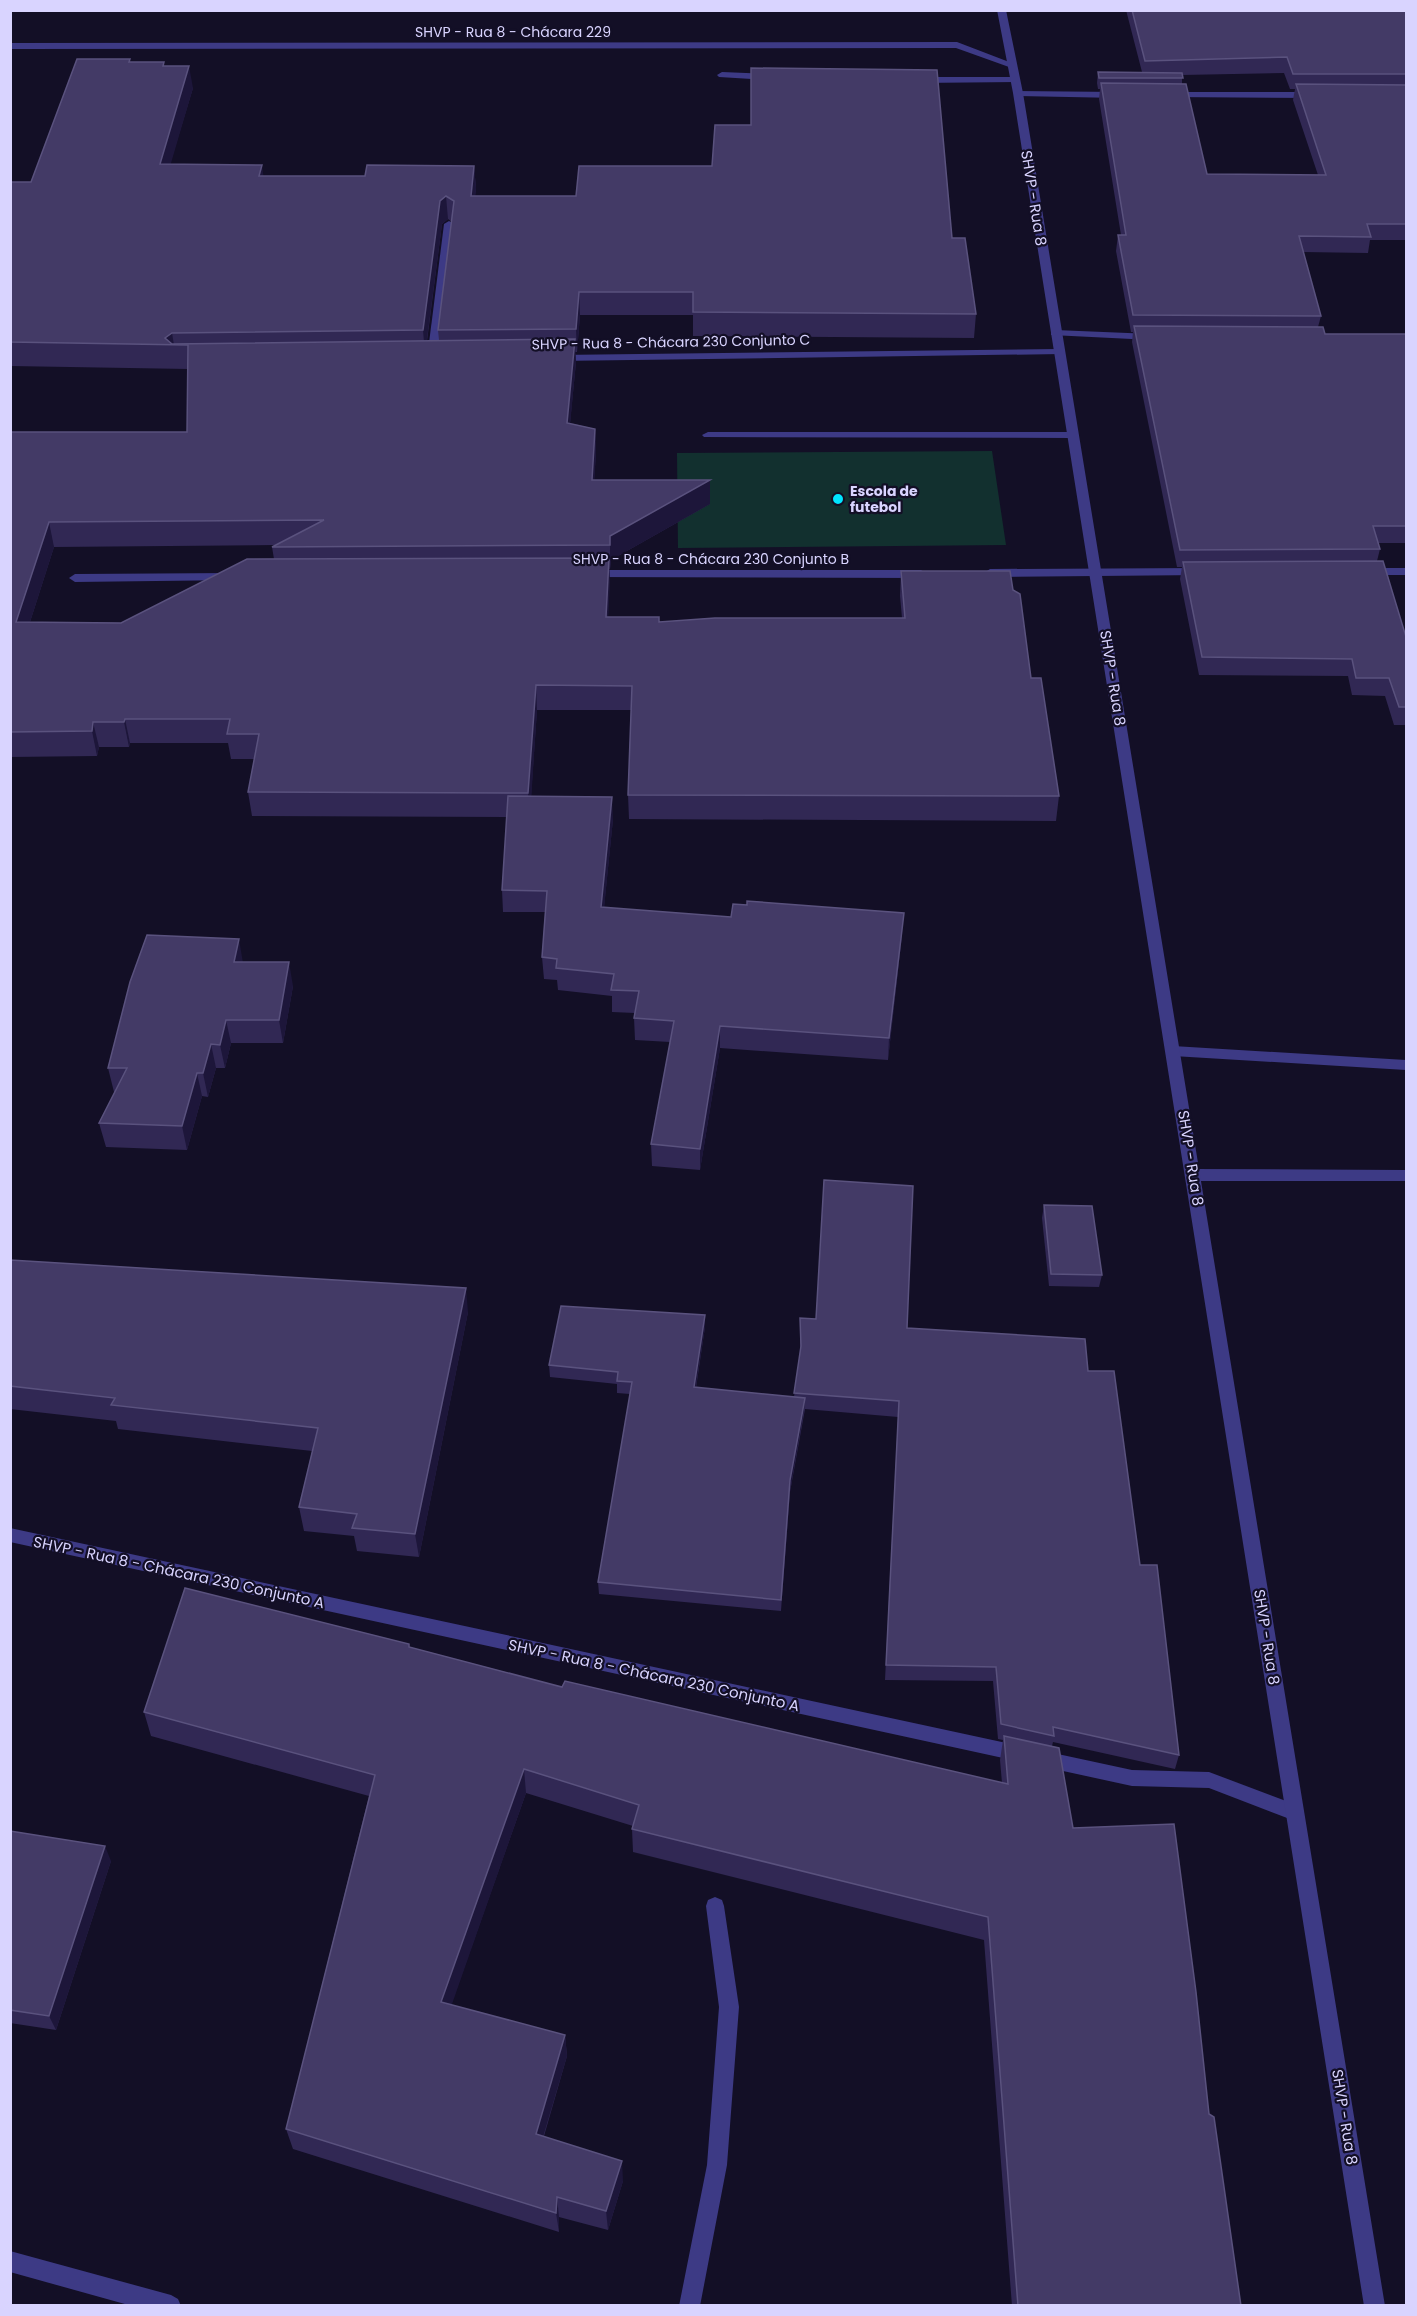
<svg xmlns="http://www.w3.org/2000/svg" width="1417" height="2316" font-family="Poppins,sans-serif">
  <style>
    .green { fill: #12302f }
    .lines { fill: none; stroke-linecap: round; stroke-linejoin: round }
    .service { fill: #3d3a85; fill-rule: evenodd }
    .minor { fill: #3d3a85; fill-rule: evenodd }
    .tertiary { fill: #3d3a85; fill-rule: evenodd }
    .wall { fill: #312854; fill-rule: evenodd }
    .shaded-wall { fill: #1d163a }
    .building { fill: #433a66; stroke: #5a527e; stroke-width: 1.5 }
    .poi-dot { fill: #00e5ff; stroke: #130f26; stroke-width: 2 }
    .labels { text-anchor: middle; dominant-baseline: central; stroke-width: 4.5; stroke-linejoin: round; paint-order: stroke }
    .far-street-label { font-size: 14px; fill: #d9d4ff; stroke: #130f26 }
    .far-poi-label { font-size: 14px; font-weight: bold; fill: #d9d4ff; stroke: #130f26; text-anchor: start }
    .street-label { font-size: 15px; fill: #d9d4ff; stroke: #130f26 }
  </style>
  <rect width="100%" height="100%" fill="#130f26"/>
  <polygon class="green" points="992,451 1006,545 678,548 677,453"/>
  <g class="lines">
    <g class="service">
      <polygon points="722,72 770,74 775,77 770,80 719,77 717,75"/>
      <polygon points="1015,77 1020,80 1018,82 917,83 912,80 917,77"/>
      <polygon points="449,221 454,224 437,359 432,362 427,359 444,224"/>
      <polygon points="708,432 1072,432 1078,435 1072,438 704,437 702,435"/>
      <polygon points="1173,1046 1406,1060 1406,1070 1173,1056 1166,1051"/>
      <polygon points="715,1897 722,1900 724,1906 739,2007 727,2165 700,2306 679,2306 707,2165 719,2007 706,1906 708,1900"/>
    </g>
    <g class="minor">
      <polygon points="957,42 1017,65 1009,67 956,48 10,49 10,43"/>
      <polygon points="1015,91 1119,92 1124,95 1119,98 1018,96 1015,95"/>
      <polygon points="1170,92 1314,92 1319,95 1314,98 1167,97 1165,95"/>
      <polygon points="1055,330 1152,334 1157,337 1152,340 1051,335 1051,331"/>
      <polygon points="1058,349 1062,350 1062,354 557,361 552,358 557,355"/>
      <polygon points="1200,568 1206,572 1204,575 990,577 984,573 990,569"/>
      <polygon points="1368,568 1406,568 1406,575 1364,575 1362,572"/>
      <polygon points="591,570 921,570 927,574 921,578 587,577 585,574"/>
      <polygon points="234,573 240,577 238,580 75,582 69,578 75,574"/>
      <polygon points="1194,1169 1406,1170 1406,1181 1194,1181 1189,1179 1186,1175 1189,1171"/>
      <polygon points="10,1528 1132,1770 1209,1772 1302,1807 1304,1813 1302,1819 1295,1821 1209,1788 1132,1786 10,1542"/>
    </g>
    <g class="tertiary">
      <polygon points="997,10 1006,10 1023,93 1385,2306 1364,2306 1013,93"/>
      <polygon points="10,2251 171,2295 178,2299 181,2306 132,2306 10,2272"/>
    </g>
  </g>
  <g class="wall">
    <path d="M1126,10H1407V240H1370L1368,253L1303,252L1321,316L1318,327L1325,334H1407V543H1378L1380,549L1377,561L1407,640V725H1394L1385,696L1352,695L1348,676L1199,675L1180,579L1182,567H1177L1132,342L1133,332H1131L1116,251L1118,235H1121L1099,99L1100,89H1098L1097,83L1098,72H1142ZM1284,73L1290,89H1295L1293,100L1318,175L1207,174L1182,84V75Z"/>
    <path d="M131,62L165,66L193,88L170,164L263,176H365L474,166L476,188L475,196L952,238L976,314L974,338L693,336V315H580L577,352H575L576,362L570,423L595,429L596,453L594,480H710V504L611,560L610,569H609L608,617L659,622L902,618L900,596L901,571L1013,590L1031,678L1059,796L1056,821L629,819L628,795L631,710H537L531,796L613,819L604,907L902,935L888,1060L720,1048L700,1170L652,1166L651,1144L670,1042L635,1040L634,1018L635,1013L612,1012V996L558,990L557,980L544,979L542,957L545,912H503L502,890L507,817L252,816L248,792L254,759H231L228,743H130L129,747H99L97,756L10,757V432H187L188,369L10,366V182H31ZM448,219L452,222L438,330L439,340L427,341L442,224ZM275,545L272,547L274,559L121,623L30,622L54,547Z"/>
    <polygon points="243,962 293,986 283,1043 231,1043 225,1068 216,1068 208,1097 202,1096 187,1150 106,1147 99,1123 115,1092 114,1092 108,1068"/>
    <polygon points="1044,1205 1102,1275 1099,1287 1049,1286 1042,1218"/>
    <polygon points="10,1260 468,1312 419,1557 357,1551 354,1536 304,1531 299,1507 312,1451 118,1429 116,1421 10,1409"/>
    <polygon points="705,1315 705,1327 696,1388 794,1397 800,1352 800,1318 907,1328 1088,1371 1140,1565 1179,1755 1175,1769 1053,1742 1052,1746 1073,1828 1209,2114 1241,2306 1012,2306 984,1940 633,1852 632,1829 633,1826 526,1793 451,2005 565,2035 567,2056 544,2136 623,2181 608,2230 559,2217 559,2232 293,2149 286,2129 369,1796 151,1736 144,1712 410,1647 562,1687 1002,1783 1000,1760 1003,1740 998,1739 993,1681 885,1680 898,1417 805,1409 790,1492 781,1611 599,1594 598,1582 630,1394 617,1393 617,1384 550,1377 549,1365"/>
    <polygon points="10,1831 111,1861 56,2030 10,2023"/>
  </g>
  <g class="shaded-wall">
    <polygon points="189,66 193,88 164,187 160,164"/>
    <polygon points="262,165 265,188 259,176"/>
    <polygon points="474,166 476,188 473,219 471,196"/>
    <polygon points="446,196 448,219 442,224 425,354 423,330 440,201"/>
    <polygon points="579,292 580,315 577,352 576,329"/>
    <polygon points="172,333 174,345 165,338"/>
    <polygon points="575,339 576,362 568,447 567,423"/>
    <polygon points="595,429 596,453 593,504 592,480"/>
    <polygon points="710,480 710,504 611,560 610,569 610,536"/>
    <polygon points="49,522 54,547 22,647 16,622"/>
    <polygon points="609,558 610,582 607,642 606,617"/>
    <polygon points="536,685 537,710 530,817 528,793"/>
    <polygon points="125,719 130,743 129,747 124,722"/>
    <polygon points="93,722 99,747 97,756 92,731"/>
    <polygon points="612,797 613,819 602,929 601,907"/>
    <polygon points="904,913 902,935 888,1060 889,1038"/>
    <polygon points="239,939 243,963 234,962"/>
    <polygon points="289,962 293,986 283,1043 279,1020"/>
    <polygon points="226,1020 231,1043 225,1068 220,1045"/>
    <polygon points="720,1026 720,1048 700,1170 700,1149"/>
    <polygon points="211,1044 216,1068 208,1097 203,1073"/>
    <polygon points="197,1073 202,1096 187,1150 182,1126"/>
    <polygon points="466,1288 468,1312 419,1557 415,1534"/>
    <polygon points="705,1315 705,1327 694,1399 694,1387"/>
    <polygon points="805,1398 804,1410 790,1492 781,1611 790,1480"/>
    <polygon points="524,1769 526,1793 445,2024 441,2002"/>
    <polygon points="105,1846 111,1861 56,2030 49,2016"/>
    <polygon points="565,2035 567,2056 538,2154 536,2134"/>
    <polygon points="622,2161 623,2181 608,2230 606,2211"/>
    <polygon points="557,2197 559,2217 559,2232 556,2213"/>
  </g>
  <g class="building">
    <polygon points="1132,10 1407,10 1407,74 1293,74 1287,57 1145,61"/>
    <polygon points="77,59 130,59 129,62 164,62 163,66 189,66 160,164 262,165 259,176 365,176 367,165 474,166 471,196 576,196 579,166 712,166 715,125 751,125 751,68 937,70 952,238 965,238 976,314 693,312 693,292 579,292 576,329 438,330 454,201 446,196 440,201 423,330 172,333 165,338 172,344 575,339 567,423 595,429 592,480 710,480 610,536 610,545 272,547 324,520 49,522 16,622 121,623 247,559 609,558 606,617 659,617 659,622 715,618 905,618 901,571 1010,571 1013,590 1020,594 1031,678 1041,678 1059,796 628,795 632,686 536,685 528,793 248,792 259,734 227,734 230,719 125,719 124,722 93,722 92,731 10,732 10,432 187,432 188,345 10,342 10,182 31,182"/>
    <polygon points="1098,72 1182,73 1183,78 1099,78"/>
    <polygon points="1101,83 1186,84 1207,174 1326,175 1296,84 1407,85 1407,224 1367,224 1371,237 1299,236 1321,316 1133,315 1118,235 1126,235"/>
    <polygon points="1134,326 1323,327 1325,334 1407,334 1407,526 1373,526 1380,549 1180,550"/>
    <polygon points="1383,561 1407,640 1407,707 1399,707 1389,678 1356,678 1352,659 1202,657 1183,562"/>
    <polygon points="508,796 612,797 601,907 731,917 733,904 747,905 747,901 904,913 889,1038 720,1026 700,1149 651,1144 674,1021 634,1018 639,991 611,990 614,974 556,968 557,959 542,957 547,891 502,890"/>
    <polygon points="147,935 239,939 234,962 289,962 279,1020 226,1020 220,1045 211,1044 203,1073 197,1073 182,1126 99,1123 127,1068 108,1068 130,982"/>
    <polygon points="824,1180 913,1186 907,1328 1085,1339 1088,1371 1114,1371 1140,1565 1157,1565 1179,1755 1053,1727 1054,1736 1001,1724 996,1667 886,1665 899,1401 794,1393 801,1346 800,1318 816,1319"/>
    <polygon points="1044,1205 1092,1206 1102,1275 1051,1274"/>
    <polygon points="10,1260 466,1288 415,1534 352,1528 357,1514 299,1507 318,1428 111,1405 115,1398 10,1386"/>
    <polygon points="561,1306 705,1315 694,1387 805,1398 790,1480 781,1600 598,1582 632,1382 617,1381 618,1372 549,1365"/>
    <polygon points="185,1588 409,1644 409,1647 562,1687 565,1681 1008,1784 1004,1736 1059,1748 1073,1828 1174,1824 1196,1992 1209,2114 1214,2117 1241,2306 1018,2306 988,1917 632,1829 639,1805 524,1769 441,2002 565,2035 536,2134 622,2161 606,2211 557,2197 556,2213 286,2129 375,1775 144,1712"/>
    <polygon points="10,1831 105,1846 49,2016 10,2010"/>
  </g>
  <circle class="poi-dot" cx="838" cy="499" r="6"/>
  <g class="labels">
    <g class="far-street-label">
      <text x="513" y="32">SHVP - Rua 8 - Chácara 229</text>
      <text transform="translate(671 342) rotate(-1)">SHVP - Rua 8 - Chácara 230 Conjunto C</text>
      <text x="711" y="559">SHVP - Rua 8 - Chácara 230 Conjunto B</text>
    </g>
    <g class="far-poi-label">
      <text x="850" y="491">Escola de<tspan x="850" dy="16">futebol</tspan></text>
    </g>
    <g class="street-label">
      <text transform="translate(1034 198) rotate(81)">SHVP - Rua 8</text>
      <text transform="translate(1113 678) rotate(81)">SHVP - Rua 8</text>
      <text transform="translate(1191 1158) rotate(81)">SHVP - Rua 8</text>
      <text transform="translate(179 1572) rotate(12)">SHVP - Rua 8 - Chácara 230 Conjunto A</text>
      <text transform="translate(1267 1637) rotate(81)">SHVP - Rua 8</text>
      <text transform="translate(654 1675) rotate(12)">SHVP - Rua 8 - Chácara 230 Conjunto A</text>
      <text transform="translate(1345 2117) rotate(81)">SHVP - Rua 8</text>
    </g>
  </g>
  <rect width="1417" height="2316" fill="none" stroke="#d9d4ff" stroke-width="24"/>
</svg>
